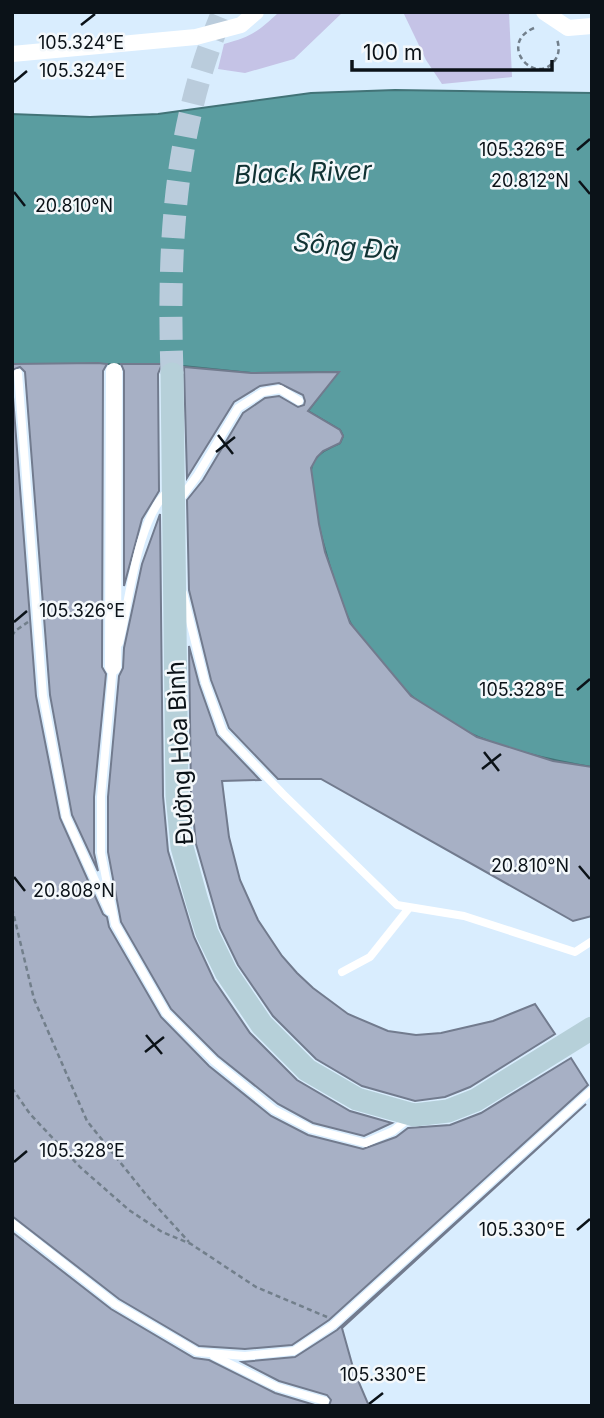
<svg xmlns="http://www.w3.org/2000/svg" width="604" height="1418" font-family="Inter,sans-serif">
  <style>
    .green { fill: #c5c3e6 }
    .water { fill: #5a9da0; stroke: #427377; stroke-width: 2 }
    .building { fill: #a7b0c5; stroke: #727b8e; stroke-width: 2 }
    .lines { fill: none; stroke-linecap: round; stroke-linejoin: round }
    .secondary-tunnel { stroke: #baccdc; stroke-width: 23; stroke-dasharray: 23 11; stroke-linecap: butt }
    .path { stroke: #727f8b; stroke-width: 2.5; stroke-dasharray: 5 3.5; stroke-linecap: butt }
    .lane { stroke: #fff; stroke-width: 8 }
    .street { stroke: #fff; stroke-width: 16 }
    .secondary { stroke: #b6d0d9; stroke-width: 23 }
    .ticks { fill: none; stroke: #0b1218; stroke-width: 2.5 }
    .labels { text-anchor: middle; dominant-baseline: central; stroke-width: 5; stroke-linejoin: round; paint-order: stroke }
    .street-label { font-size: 24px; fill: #0b1218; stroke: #f4f8fb }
    .water-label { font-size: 26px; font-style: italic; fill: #103233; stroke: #f4f8fb }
    .ticks-label { font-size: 18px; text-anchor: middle; fill: #0b1218; stroke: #f4f8fb; stroke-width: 5; stroke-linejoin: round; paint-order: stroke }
  </style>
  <rect width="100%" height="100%" fill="#d9edfe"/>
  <g class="green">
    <path d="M279,12H343L294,59L245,73L218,69L224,44C251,37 259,31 279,12Z"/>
    <polygon points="403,12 509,12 512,77 442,84 426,60"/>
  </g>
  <path class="water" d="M395,90L592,93V767C554,761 514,752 478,737C458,728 432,711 414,698C405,692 353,631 349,620C337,595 304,490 312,465C317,452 330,448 340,443L343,436L340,430L308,411L338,372L251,373L163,364H12V114L90,117L158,114L311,93Z"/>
  <g class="building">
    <polygon points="98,363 107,364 103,371 102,667 106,674 94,797 94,853 98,871 72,815 50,695 25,372 20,367 12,370 12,364"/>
    <polygon points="121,364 162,364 158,374 159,491 142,519 124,586 124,371"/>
    <polygon points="184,367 251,373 339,372 308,411 340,430 343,436 340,443 323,451 317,457 311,468 319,524 325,552 350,623 411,696 477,737 553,761 592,767 592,916 573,921 321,779 278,779 229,728 211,680 189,590 187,500 203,480 243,413 265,398 279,396 298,407 304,405 305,401 303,395 279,383 260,386 234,402 187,478"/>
    <polygon points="12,384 36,696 60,818 103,914 107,917 109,927 161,1017 209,1066 271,1116 308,1135 363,1149 396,1137 408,1128 450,1125 481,1113 571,1058 588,1085 329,1320 292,1345 245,1349 199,1346 119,1299 12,1216"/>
    <polygon points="160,514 163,796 168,851 194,937 214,980 250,1033 297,1080 350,1111 392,1123 364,1136 313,1123 278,1104 218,1056 171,1009 121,922 108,852 108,797 119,676 123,668 124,648 142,564"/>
    <polygon points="189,646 199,684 217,735 260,780 222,781 229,837 240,880 258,920 282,956 297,973 313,988 348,1014 388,1031 416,1035 441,1033 493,1021 535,1004 555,1034 470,1087 445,1097 415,1101 362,1086 316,1059 273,1016 238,965 220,928 196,844 191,794"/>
    <polygon points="586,1104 342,1328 354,1371 369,1406 329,1406 331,1400 327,1395 279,1381 242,1362 295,1357 337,1330"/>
    <polygon points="12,1232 111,1309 194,1358 209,1360 275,1393 318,1406 12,1406"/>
  </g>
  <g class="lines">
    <path class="secondary-tunnel" d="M172,374C168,248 173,130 223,12"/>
    <g class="path">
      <path d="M534,28C496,44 536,88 555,60C560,53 559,46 557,39"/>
      <polyline points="12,636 15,631 28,622"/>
      <polyline points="12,908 34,999 87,1121 148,1197 189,1242"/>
      <polyline points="12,1088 30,1114 80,1167 129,1210 162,1232 191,1244 256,1287 327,1317"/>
    </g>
    <g class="lane">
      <polyline points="18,373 43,696 66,817 109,911"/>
      <polyline points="180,499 197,476 238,408 263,392 280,389 299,401"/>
      <polyline points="183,593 205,682 223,732 283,794 397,905 464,916 575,952 592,941"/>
      <path d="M119,643C130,600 136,521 168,491"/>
      <polyline points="113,666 101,797 101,853 115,924 166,1013 214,1061 274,1110 311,1129 365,1143 393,1131 408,1119"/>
      <polyline points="342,972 370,957 409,908"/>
      <polyline points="12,1223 115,1304 197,1352 245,1356 294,1351 333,1325 592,1090"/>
      <polyline points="214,1356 277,1387 325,1401"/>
    </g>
    <g class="street">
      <polyline points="544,12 568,28 592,26"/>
      <polyline points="12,54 196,37 241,25 256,12"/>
      <polyline points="113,667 114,371"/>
    </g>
    <polyline class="secondary" points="172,374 177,795 182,847 197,901 207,933 226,972 262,1025 307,1070 357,1099 414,1115 448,1111 476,1100 592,1028"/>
  </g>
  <path class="ticks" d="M81,25L95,14M14,82L27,71M577,150L590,139M579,181L590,194M14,192L25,206M218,435L233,454M216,452L235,437M14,622L27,611M577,690L590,679M484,752L499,771M482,769L501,754M579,866L590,879M14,877L25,891M146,1035L162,1054M145,1052L164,1037M14,1162L27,1151M577,1230L590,1219M369,1404L383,1393"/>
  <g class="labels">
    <g class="street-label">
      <text transform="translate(180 753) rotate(-93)">Đường Hòa Bình</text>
    </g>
    <g class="water-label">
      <text transform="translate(303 172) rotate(-2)">Black River</text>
      <text transform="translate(346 246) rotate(5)">Sông Đà</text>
    </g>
  </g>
  <g class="ticks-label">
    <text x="81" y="49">105.324°E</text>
    <text x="82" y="77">105.324°E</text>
    <text x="522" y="156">105.326°E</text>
    <text x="530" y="187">20.812°N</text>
    <text x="74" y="212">20.810°N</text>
    <text x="82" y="617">105.326°E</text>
    <text x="522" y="696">105.328°E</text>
    <text x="530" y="872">20.810°N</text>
    <text x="74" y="897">20.808°N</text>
    <text x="82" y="1157">105.328°E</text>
    <text x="522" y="1236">105.330°E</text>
    <text x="383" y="1381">105.330°E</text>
  </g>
  <rect width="604" height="1418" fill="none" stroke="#0b1218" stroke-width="28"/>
  <path d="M352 60v10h200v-10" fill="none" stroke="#0b1218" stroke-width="3.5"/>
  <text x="363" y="60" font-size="21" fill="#0b1218" stroke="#f4f8fb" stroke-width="5" paint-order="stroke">100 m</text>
</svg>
